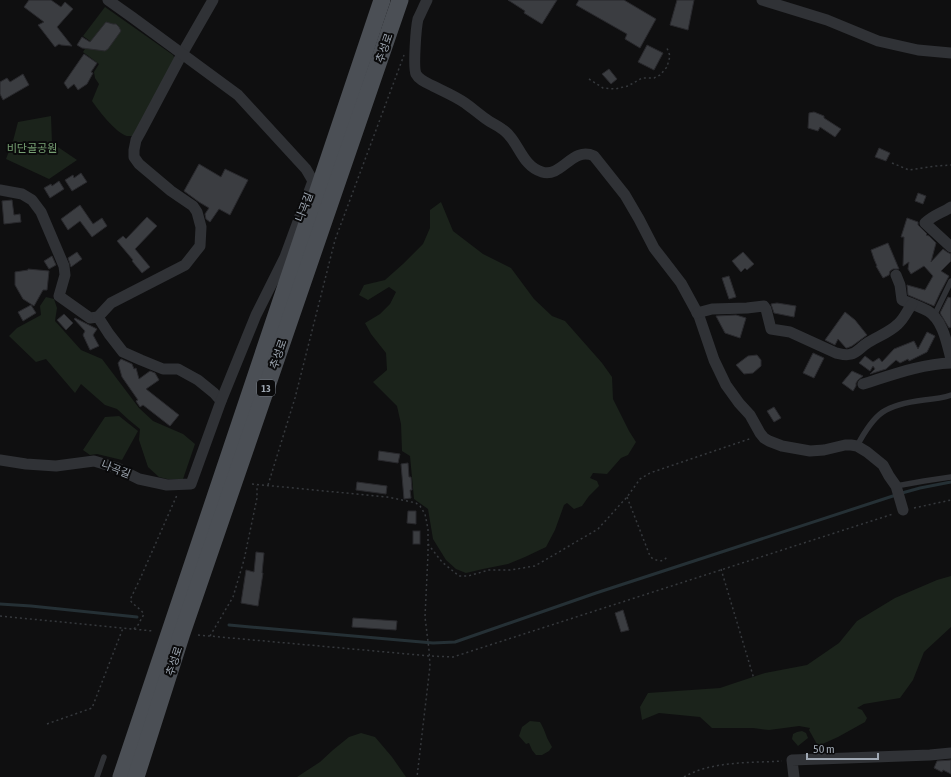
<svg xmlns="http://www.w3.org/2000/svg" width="951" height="777" font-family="'Asap Condensed','Noto Sans KR',sans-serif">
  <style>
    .green { fill: #1b231b }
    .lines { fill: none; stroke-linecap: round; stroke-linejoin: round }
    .stream { stroke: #253035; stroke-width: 3 }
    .building { fill: #3b3d41; stroke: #29292d }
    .path { stroke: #36393d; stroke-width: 1.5; stroke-dasharray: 2 3; stroke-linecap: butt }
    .lane { stroke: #303236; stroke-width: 5.5 }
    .street { stroke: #303236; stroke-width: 11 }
    .primary { stroke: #4b4f55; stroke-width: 17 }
    .labels { text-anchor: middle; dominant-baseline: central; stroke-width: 4; stroke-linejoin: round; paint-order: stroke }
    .shield { fill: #0a0a0b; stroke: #727981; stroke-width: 1 }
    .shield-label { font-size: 10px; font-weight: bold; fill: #9fa8b3 }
    .street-label { font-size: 11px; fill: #9fa8b3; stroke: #0a0a0b }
    .park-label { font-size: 11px; fill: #77a073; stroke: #0a0a0b }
  </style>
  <rect width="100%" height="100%" fill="#0f0f10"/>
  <g class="green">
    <path d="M105,7L173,55L175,59L134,136C132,136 129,136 127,136C116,133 99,111 92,101L99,84L95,78L94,72L99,64L83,52L90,41L83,36Z"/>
    <polygon points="51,116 52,143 77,160 49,179 6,159 13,141 18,122"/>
    <polygon points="441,202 453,231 483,254 511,268 534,299 552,316 565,321 602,363 612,377 613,399 629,431 636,442 628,455 621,458 607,474 593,473 590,478 597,481 599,486 589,496 582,506 574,509 567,503 564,505 555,530 546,547 525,557 508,564 483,569 466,573 456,569 446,560 433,539 428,509 414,499 410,456 402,451 401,424 397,406 373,382 387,370 386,353 371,334 365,323 380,314 390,304 396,292 389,287 368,300 359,295 364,285 385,280 403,264 423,244 430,228 430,210"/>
    <polygon points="46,297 54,299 57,308 55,321 81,350 102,359 139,408 153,421 183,434 195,444 183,479 167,479 159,477 148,467 139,440 140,429 129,420 117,409 105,405 81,384 75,393 46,359 36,362 9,336 17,328 41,315 40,306"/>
    <polygon points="119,416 138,431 122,460 97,454 90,455 83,450 105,417"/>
    <polygon points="951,576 951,627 924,652 913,680 900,698 864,704 857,708 862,710 867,718 865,722 838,737 818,746 809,730 810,728 799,726 769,730 753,728 712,728 700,717 659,713 642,720 640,707 648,693 720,688 765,673 807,665 839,643 857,621 895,598 937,580"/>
    <path d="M530,721L540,722C543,727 544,730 546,735C547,739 550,743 552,747L549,751L542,755H536L532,750L529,743L526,744L519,736L522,727Z"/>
    <polygon points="802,731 806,733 808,738 798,746 792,739 793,734 797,732"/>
    <polygon points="361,733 375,737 392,757 406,777 297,777 320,762 333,750 349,737"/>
  </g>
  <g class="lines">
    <g class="stream">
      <polyline points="902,493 920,488 951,482"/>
      <polyline points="0,604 31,606 137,617"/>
      <polyline points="229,625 433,643 455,642 596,593 896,495"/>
    </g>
  </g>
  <g class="building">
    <polygon points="29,0 51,0 61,7 65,2 73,9 57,27 72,46 61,45 59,44 55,47 38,25 44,22 24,7"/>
    <polygon points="508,0 557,0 542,24 524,13 525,11"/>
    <polygon points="579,0 624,0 656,19 640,48 625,39 627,34 576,5"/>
    <polygon points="677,0 694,0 688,30 670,25"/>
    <polygon points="106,22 113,24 116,24 119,27 121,31 108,49 105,51 82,48 77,45 82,37 90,42"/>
    <polygon points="647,45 663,53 654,70 638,62"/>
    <polygon points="84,54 97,63 91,72 93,73 87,84 78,90 74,84 68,89 64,83"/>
    <polygon points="609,69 617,79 611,84 602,74"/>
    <polygon points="23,74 29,85 3,100 0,94 0,82 7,78 10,82"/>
    <polygon points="814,112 824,116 824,118 841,129 835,137 820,127 818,131 808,128 809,113"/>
    <polygon points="879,148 890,153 886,161 875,157"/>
    <polygon points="199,164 221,177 225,169 248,180 230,215 219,209 210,222 206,219 205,214 209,208 199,202 184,191"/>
    <polygon points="81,173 87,182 72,191 65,180 73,175 74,178"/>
    <polygon points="59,181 64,189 50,198 44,188 51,184 52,186"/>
    <polygon points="918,193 926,196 923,204 915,201"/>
    <polygon points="12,200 14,215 20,214 21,222 4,224 2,201"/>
    <polygon points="80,205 93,224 102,218 107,226 92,237 80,221 68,230 61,219"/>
    <polygon points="147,217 157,226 135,249 150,267 142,273 132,261 133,260 117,241 123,236 126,239"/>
    <polygon points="907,218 918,222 918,225 927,234 926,235 929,236 936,243 931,262 943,249 947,252 951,254 951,261 941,271 949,276 940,293 934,306 908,295 907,285 925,290 933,276 924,266 911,274 908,269 909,262 903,266 904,237 901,237"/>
    <polygon points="888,243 899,269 893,269 890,271 889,275 883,278 876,266 877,266 874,259 871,250"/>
    <polygon points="77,252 82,259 71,267 68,258"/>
    <polygon points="743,252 754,264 747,270 745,268 741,272 732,261"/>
    <polygon points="52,256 56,265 49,269 44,261"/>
    <polygon points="28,269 49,271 47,290 43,290 34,306 23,299 15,285 15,272 28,270"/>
    <polygon points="729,276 736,297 729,299 722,278"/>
    <polygon points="948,297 951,298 951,327 949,328 940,313"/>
    <polygon points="777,303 796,306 794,317 774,313 771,304"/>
    <polygon points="31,305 36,313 23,321 18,312"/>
    <polygon points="845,312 855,320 867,335 852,346 847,348 846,348 838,339 835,345 825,340"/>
    <polygon points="64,314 73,323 66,330 57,320"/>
    <polygon points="736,315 746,318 740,338 725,333 716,316"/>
    <polygon points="75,318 97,329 93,335 99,346 90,350 83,335 85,331 74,319"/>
    <polygon points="927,332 935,336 927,352 909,361 908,359 900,363 896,360 886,369 870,374 875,369 873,366 870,371 859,363 865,356 873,362 879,358 882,362 894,349 914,341 918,349"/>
    <polygon points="813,353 824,358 814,378 803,373"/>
    <polygon points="757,355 761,360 761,366 753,373 744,374 736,365 748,356"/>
    <polygon points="121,359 132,364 134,369 136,368 139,379 150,371 155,373 159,380 146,389 179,415 170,426 143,405 140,407 136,401 138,400 122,377 118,363"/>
    <polygon points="852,371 863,376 858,380 856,383 856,386 853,391 842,383"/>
    <polygon points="774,407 781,418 774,422 767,411"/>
    <polygon points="379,451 400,454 398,463 378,460"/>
    <polygon points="408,463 409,477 411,477 412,490 410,490 411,498 404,499 401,464"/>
    <polygon points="357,482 387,486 386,494 356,490"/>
    <polygon points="408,511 416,511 416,524 407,523"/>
    <rect x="413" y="531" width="7" height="13"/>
    <polygon points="256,552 264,553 262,573 263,573 258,606 241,603 246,570 254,572"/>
    <polygon points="623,610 629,630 621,632 615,613"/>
    <polygon points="353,618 397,621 396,630 352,627"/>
    <polygon points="951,760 951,774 943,770 942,772 934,768 937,761"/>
  </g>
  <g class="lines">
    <g class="path">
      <polyline points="589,79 603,88 615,89 628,86 642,78 654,78 660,75 667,67 670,56 667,48"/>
      <polyline points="892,163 909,170 936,166 951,165"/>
      <polyline points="252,484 387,497 407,501 416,503 420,506 425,514 428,529 428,554 425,617 429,650 430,666 417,777"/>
      <polyline points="268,485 295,398 335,240 404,55"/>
      <path d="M627,497L650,556L653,559C659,561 663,562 667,557"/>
      <polyline points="914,508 951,500"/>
      <polyline points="428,544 442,562 459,576 468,576 489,570 510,570 535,566 598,529 627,497 640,479 650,473 752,438"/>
      <polyline points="721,569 754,679"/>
      <polyline points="0,616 153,631"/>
      <path d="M134,629L138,625L144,614C139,607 134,606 130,600L140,579L177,495"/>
      <polyline points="198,635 430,656 453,657 893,514"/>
      <polyline points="210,636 233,597 244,560 257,498 257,485"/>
      <polyline points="47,724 92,708 123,628"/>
      <path d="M684,777C711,761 750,763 782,761"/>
    </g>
    <g class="lane">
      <polyline points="934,316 951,281"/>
      <path d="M857,446C875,412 885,405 924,400C933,399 942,398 951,395"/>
      <polyline points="896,486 924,481 951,477"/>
      <polyline points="97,777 104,757"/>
    </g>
    <g class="street">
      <path d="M427,0C424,6 421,13 418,19C416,27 413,67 416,74C419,80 427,83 433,86C443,91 455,96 465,103C472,108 479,114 486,119C491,123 497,125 502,129C519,140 521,166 542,172C562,178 572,146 594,156L625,195L639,219L654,248L681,283L699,316L714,360L726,385L739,403L750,415L760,433L764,438L769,441L782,446L810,451L824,450L845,445H851L857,446L867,452L883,465L889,476L896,486L903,510"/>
      <polyline points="762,0 827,20 878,41 918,50 951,53"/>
      <polyline points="0,190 22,194 32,200 41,212 64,266 65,275 59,296 90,318 98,317 109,334 123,352 141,360 163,369 178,369 198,380 214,393 221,401"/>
      <path d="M951,207C942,213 933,215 925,223L951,247"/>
      <path d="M896,275L900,285L902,300C910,303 920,307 928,311C943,320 947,344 951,359"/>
      <path d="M697,313L712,309L747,308L764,306L766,309L771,329L790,332L836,353C841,354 846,356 851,354C857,353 861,347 866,344C876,337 889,333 898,324C904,319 907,311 912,304"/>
      <polyline points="98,317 111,303 185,265 200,246 201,227 197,212 193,206 171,191 139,164 134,157 134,150 136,140 141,131 182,54 213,0"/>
      <path d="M863,384C892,375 921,364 951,363"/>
      <polyline points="0,460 26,464 56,466 94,461 117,468 139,479 167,485 191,484 221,401 256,315 285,257 313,181 306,169 238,95 132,17 108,0"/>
      <polyline points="794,777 792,760 930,755 951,753"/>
    </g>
    <g class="primary">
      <polyline points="121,777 382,0"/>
      <polyline points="136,777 182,633 400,0"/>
    </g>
  </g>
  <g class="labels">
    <rect class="shield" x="257" y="380" width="18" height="16" rx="3"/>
    <g class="shield-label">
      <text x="266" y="388">13</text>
    </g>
    <g class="street-label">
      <text transform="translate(384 48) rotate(-71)">추성로</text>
      <text transform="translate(304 207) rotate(-69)">나곡길</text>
      <text transform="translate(278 354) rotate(-71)">추성로</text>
      <text transform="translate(116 469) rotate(21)">나곡길</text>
      <text transform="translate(174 661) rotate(-72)">추성로</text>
    </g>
    <g class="park-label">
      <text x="32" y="148">비단골공원</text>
    </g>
  </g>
  <path d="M807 753v6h71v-6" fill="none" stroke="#9fa8b3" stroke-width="2"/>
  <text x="813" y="753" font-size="12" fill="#9fa8b3" stroke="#0a0a0b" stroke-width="3" paint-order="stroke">50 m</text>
</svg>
